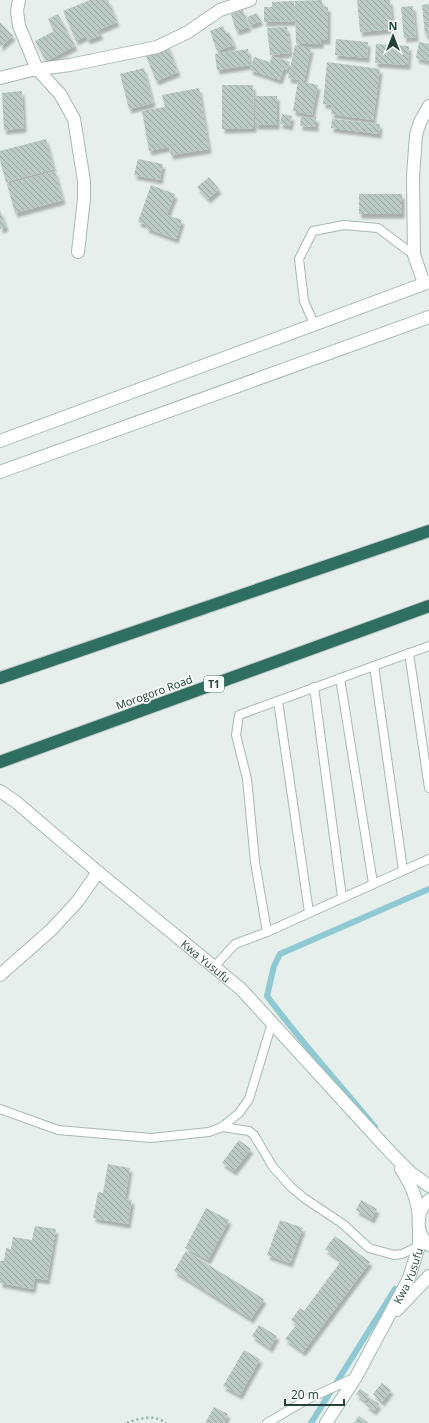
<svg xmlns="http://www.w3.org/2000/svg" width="429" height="1423" font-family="'Open Sans',sans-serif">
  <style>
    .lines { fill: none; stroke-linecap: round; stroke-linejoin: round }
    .stream { stroke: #8ec9d4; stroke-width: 6 }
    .building { fill: url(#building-back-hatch); filter: url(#shadow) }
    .lane-casing { stroke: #a8b8b2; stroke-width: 10 }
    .street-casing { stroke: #a8b8b2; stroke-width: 14 }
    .secondary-casing { stroke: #a4bbb3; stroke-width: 14 }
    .highway-casing { stroke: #c2cac8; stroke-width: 14 }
    .path { stroke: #86b3a5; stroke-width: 2.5; stroke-dasharray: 2 3; stroke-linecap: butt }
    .lane { stroke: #fff; stroke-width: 8 }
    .street { stroke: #fff; stroke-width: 12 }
    .secondary { stroke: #fff; stroke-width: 12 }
    .highway { stroke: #2f6f62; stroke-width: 12 }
    .labels { text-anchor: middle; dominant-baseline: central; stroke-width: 3.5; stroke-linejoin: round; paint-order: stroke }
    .shield { fill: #f7fbf9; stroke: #637a73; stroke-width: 1 }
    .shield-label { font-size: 10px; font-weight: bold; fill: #24423a }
    .street-label { font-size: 11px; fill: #24423a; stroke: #f7fbf9 }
  </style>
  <defs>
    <pattern id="building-back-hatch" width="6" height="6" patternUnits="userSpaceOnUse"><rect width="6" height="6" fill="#bbcac4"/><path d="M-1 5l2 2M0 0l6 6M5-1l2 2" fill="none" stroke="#98a6a0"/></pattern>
    <filter id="shadow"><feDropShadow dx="2.5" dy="4.5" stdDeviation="1" flood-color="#0004"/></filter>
  </defs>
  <rect width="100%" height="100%" fill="#e6efeb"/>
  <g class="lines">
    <g class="stream">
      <path d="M375,1127C339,1083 301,1042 267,996L274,966L280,954L429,889"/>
      <polyline points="311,1423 395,1289"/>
    </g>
  </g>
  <g class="building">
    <polygon points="90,0 108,0 117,22 98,30 101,35 88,40 86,36 76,41 63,11"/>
    <polygon points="322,0 322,7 328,7 328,40 321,40 321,44 296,44 295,1"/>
    <polygon points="357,0 390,0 393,29 360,32"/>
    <polygon points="294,1 295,21 264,22 264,7 272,7 272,2"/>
    <polygon points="429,4 429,34 425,35 422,5"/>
    <polygon points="413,6 416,37 404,38 401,7"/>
    <polygon points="243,10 249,27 236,31 231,14"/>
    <polygon points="257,13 261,21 250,25 247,17"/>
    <polygon points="58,14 75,46 46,61 35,41 54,31 48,19"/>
    <polygon points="0,22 13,36 0,47"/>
    <polygon points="223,26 226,33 229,32 234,45 217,51 210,31"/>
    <polygon points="287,27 290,53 270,55 267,28"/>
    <polygon points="336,39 368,42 367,58 335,55"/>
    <polygon points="419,42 429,44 429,61 416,58"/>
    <polygon points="167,44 178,72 156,81 145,53"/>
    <polygon points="376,44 409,46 408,65 375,63"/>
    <polygon points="295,45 311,48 304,81 288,78"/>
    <polygon points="248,49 250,65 217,70 215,54"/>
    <polygon points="272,56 290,62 287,70 284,68 280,80 250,70 254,57 270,62"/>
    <polygon points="327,62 380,69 373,120 331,114 332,105 323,104"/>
    <polygon points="144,68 153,103 129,109 120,74"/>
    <polygon points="298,81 318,85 312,115 293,111"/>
    <polygon points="222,85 253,85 254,128 222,129"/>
    <polygon points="199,88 209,149 171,155 169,147 149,151 142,111 165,107 162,95"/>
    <polygon points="22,91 24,128 4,130 2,93"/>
    <rect x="255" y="96" width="22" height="29"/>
    <polygon points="282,114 292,116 290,126 280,124"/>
    <polygon points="301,117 316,117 316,127 300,126"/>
    <polygon points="332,119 380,124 379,134 331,128"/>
    <polygon points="46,139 54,169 6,182 0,160 0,151"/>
    <polygon points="138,159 163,164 160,180 134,175"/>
    <polygon points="55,171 63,200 15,213 7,184"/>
    <polygon points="209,177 219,189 208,199 197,187"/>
    <polygon points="151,185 175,194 167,215 182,220 176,239 146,228 147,225 138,222"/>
    <rect x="359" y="194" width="43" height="20"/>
    <polygon points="0,210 6,227 0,229"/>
    <polygon points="239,1140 251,1149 234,1171 222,1163"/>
    <polygon points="108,1164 130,1168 125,1199 132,1200 128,1224 93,1218 98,1192 103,1193"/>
    <polygon points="361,1200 377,1209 372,1219 356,1210"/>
    <polygon points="206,1208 229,1220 208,1260 185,1248"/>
    <polygon points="280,1220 303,1228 290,1263 267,1255"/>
    <polygon points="35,1226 56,1229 47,1280 35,1278 33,1289 0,1283 0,1261 4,1261 6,1248 11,1249 13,1237 32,1240"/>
    <polygon points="335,1236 370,1262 303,1352 285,1339 297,1324 291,1320 300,1308 304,1311 341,1261 325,1249"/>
    <polygon points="186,1251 264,1299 251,1319 174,1271"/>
    <polygon points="259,1325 277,1336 270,1348 252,1336"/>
    <polygon points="244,1350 260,1359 240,1395 223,1386"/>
    <polygon points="382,1383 391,1390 382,1402 373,1394"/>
    <polygon points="360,1389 369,1395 365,1401 356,1394"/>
    <polygon points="372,1399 379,1404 374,1411 366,1405"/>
    <polygon points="214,1407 228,1414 224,1423 205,1423"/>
    <polygon points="359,1416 368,1423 354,1423"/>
  </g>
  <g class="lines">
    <defs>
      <g id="lane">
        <polyline points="314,324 304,301 299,259 313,231 344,225 378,228 414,255"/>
        <polyline points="409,653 429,788"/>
        <polyline points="374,666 403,870"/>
        <polyline points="340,678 373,883"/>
        <polyline points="314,687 342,897"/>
        <polyline points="278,701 309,912"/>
        <polyline points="267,932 255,862 247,779 236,735 239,715 429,646"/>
        <polyline points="214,967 235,944 267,932 429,859"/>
        <polyline points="0,1109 58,1130 151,1138 209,1132 222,1127 239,1113 249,1099 272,1023"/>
        <polyline points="222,1127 249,1131 254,1135 273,1167 291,1187 304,1198 343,1224 369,1248 394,1255 402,1254 419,1246"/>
        <polyline points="267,1423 308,1399 356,1377"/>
      </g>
      <g id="street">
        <polyline points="19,0 17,11 19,26 37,69 60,94 74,119 84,181 84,199 78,252"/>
        <polyline points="0,78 32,70 70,65 157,47 188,32 220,10 250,0"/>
        <polyline points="424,283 414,255 413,176 416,135 420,122 429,106"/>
        <polyline points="0,975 51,930 77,902 98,872"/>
      </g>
      <g id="secondary">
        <polyline points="0,441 429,282"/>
        <polyline points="0,472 429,317"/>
        <path id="s1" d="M0,791L16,802L98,872L241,989L391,1153L411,1173L429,1186"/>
        <path d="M401,1169C412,1186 418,1200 419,1220"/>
        <path d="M429,1200C415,1212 415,1233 429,1245"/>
        <polyline points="397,1310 429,1276"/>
        <path id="s2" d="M326,1423L356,1377L409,1278L419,1246V1228"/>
      </g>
      <g id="highway">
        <polyline points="0,678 429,531"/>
        <polyline points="0,762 429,606"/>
      </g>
    </defs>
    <use href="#lane" class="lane-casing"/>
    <use href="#street" class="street-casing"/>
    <use href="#secondary" class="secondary-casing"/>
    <use href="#highway" class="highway-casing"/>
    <path class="path" d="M127,1423C140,1418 154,1414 166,1423"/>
    <use href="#lane" class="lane"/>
    <use href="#street" class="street"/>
    <use href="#secondary" class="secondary"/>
    <use href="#highway" class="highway"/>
  </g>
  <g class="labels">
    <rect class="shield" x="204" y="676" width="20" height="16" rx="3"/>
    <g class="shield-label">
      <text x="214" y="684">T1</text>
    </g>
    <g class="street-label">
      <text transform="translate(154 692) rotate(-20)">Morogoro Road</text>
      <text stroke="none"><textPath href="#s1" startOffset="267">Kwa Yusufu</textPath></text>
      <text stroke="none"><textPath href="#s2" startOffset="169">Kwa Yusufu</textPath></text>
    </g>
  </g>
  <g transform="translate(393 36)" stroke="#f7fbf9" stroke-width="3" paint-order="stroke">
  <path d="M0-3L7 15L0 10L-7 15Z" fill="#24423a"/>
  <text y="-6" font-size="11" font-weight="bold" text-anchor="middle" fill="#24423a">N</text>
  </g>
  <path d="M285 1399v6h59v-6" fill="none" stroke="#24423a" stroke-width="2"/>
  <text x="291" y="1399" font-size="12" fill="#24423a" stroke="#f7fbf9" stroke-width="3" paint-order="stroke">20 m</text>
</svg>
